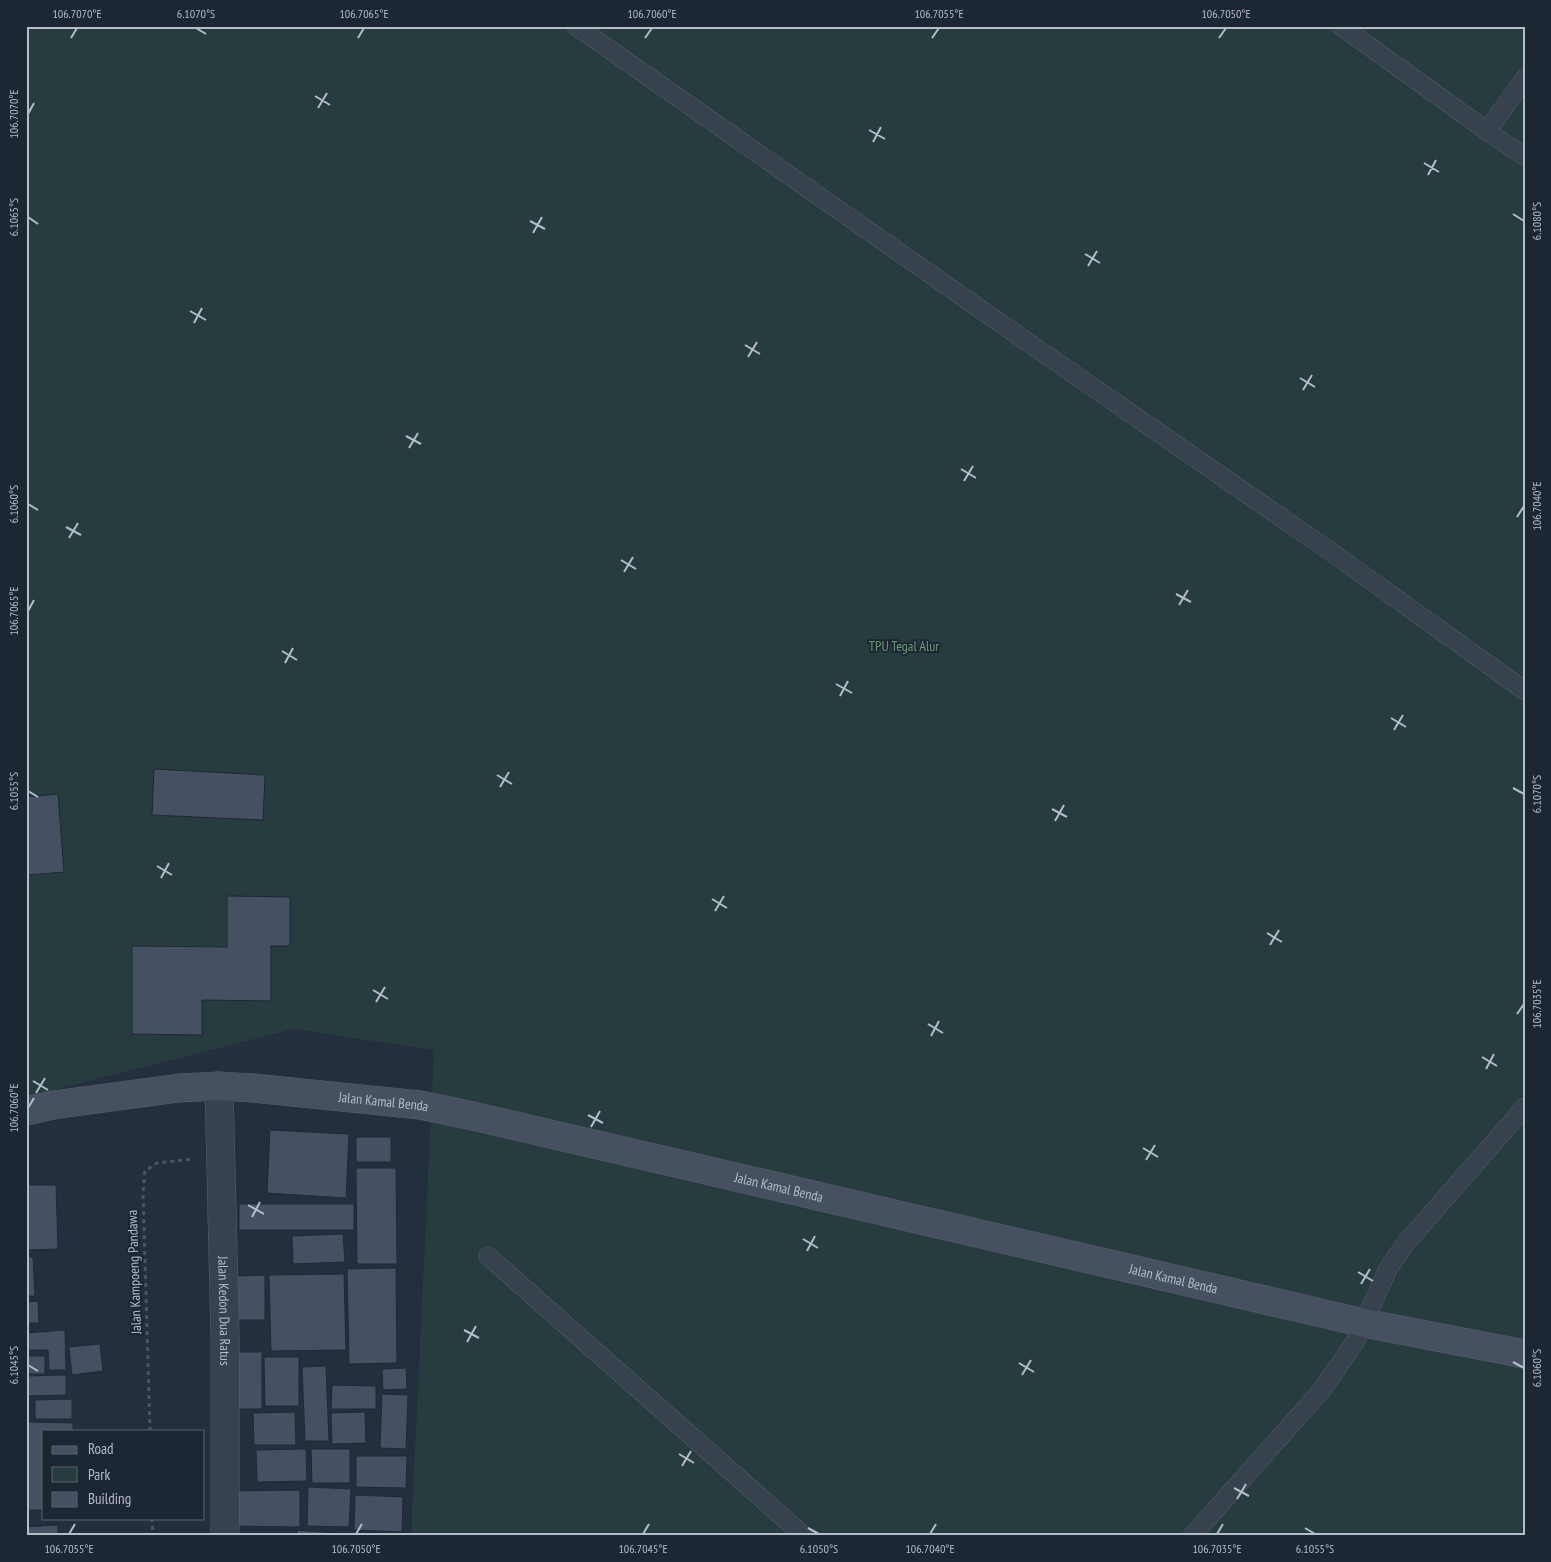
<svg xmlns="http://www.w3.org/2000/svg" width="1551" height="1562" font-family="'PT Sans Narrow',sans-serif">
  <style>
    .green { fill: #263c3f }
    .building { fill: #455162; stroke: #1f2835 }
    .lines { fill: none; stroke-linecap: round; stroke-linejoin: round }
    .service-casing { stroke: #565f6c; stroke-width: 19 }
    .minor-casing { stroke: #565f6c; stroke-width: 29 }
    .secondary-casing { stroke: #565f6c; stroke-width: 29 }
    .path { stroke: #44595c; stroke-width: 3; stroke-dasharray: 4 4; stroke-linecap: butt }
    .service { stroke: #38414e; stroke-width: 18 }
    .minor { stroke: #38414e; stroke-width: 28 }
    .secondary { stroke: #465061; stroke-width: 28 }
    .ticks { fill: none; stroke: #b4bcc9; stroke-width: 2 }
    .labels { text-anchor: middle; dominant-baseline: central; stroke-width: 4; stroke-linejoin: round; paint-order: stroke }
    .park-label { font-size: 14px; fill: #6b9a76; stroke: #1d2633 }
    .street-label { font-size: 14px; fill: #b4bcc9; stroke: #1d2633 }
    .neatline { fill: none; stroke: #b4bcc9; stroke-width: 2 }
    .ticks-label { font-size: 12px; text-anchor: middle; fill: #b4bcc9 }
  </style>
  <rect width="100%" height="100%" fill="#242f3e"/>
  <polygon class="green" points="26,26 1525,26 1525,1536 411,1536 434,1050 293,1029 26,1097"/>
  <g class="building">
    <polygon points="154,769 265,775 263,820 152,815"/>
    <polygon points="58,794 64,872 28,875 26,851 26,797"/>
    <polygon points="227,896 290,897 290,946 271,946 271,1001 202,1000 202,1035 132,1034 132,946 227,947"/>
    <polygon points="270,1130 349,1134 346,1198 267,1193"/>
    <rect x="356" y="1137" width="35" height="25"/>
    <polygon points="356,1168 396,1168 397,1264 357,1264"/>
    <polygon points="26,1185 56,1185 58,1249 26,1250"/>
    <rect x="239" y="1204" width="115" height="26"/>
    <polygon points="343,1234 345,1262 293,1264 292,1236"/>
    <polygon points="26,1257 33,1257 35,1296 26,1296"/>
    <polygon points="396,1268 397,1363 349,1364 347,1269"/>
    <polygon points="344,1274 346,1350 271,1351 269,1275"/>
    <polygon points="265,1275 265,1320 238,1320 237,1276"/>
    <polygon points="38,1301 39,1323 26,1323 26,1302"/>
    <polygon points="65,1330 66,1370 49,1370 48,1350 26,1350 26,1333"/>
    <polygon points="100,1344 103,1371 72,1375 69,1347"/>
    <rect x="228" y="1352" width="34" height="57"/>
    <rect x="26" y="1356" width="19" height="18"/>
    <polygon points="264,1357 299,1357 299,1406 265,1406"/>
    <polygon points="326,1366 329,1441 305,1441 302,1367"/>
    <polygon points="406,1368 407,1389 383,1390 382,1369"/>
    <polygon points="66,1375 66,1395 26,1396 26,1376"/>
    <polygon points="332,1385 376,1386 376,1409 331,1409"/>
    <polygon points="382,1394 408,1395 406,1449 380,1448"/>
    <polygon points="72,1399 72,1419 35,1419 35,1400"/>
    <polygon points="295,1412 296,1445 254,1445 253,1413"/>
    <polygon points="365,1412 366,1443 332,1444 331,1413"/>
    <polygon points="28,1422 73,1423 73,1431 44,1431 44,1510 27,1510"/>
    <polygon points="306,1449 307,1481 257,1482 256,1450"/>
    <polygon points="311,1449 350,1449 350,1483 312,1483"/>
    <polygon points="356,1456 407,1456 406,1488 356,1487"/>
    <polygon points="308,1487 351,1489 349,1527 307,1526"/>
    <polygon points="300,1490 300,1527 228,1526 228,1491"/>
    <polygon points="355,1495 403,1497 402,1532 354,1530"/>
    <polygon points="58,1525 58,1536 26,1536 26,1527"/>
    <polygon points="297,1530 356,1535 356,1536 297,1536"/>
  </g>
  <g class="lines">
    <defs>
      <g id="service">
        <polyline points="576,26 1000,323 1334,554 1525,691"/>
        <polyline points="1341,26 1487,131"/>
        <polyline points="1525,78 1487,131 1525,157"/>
        <polyline points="488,1256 804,1536"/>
        <polyline points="1192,1536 1321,1391 1355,1342 1388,1269 1405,1244 1525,1107"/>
      </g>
      <g id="minor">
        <path id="s1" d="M219,1086L225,1336V1536"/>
      </g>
      <g id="secondary">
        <path id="s2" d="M26,1111L53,1105L179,1088L219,1086L253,1088L420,1105L473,1116L1364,1323L1525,1354"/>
      </g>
    </defs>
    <use href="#service" class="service-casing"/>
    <use href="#minor" class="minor-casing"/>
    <use href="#secondary" class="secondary-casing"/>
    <g class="path">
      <polyline points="150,1431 143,1192 145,1171 157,1163 193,1159"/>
      <polyline points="152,1518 153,1536"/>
    </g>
    <use href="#service" class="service"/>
    <use href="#minor" class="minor"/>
    <use href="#secondary" class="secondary"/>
  </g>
  <path class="ticks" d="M196,28L206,34M71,38L77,28M358,38L364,28M645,38L652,28M932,38L939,28M1219,38L1226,28M315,96L330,105M318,108L327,93M28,114L34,103M869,130L885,139M873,142L881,127M1424,163L1439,172M1428,175L1436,160M1513,214L1524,221M28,217L38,224M530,221L545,229M533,233L542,217M1085,254L1100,263M1088,266L1097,251M190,311L206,320M194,323L202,308M745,345L760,354M748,357L757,342M1300,378L1315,387M1303,390L1312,375M406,436L421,444M409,448L418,433M961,469L976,478M964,481L973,466M28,504L38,510M1517,517L1524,506M66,527L81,535M69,538L78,523M621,560L636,569M624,572L633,557M1176,594L1191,602M1179,605L1188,590M28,611L34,600M282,651L297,660M285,663L293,648M836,684L852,693M840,696L848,681M1391,718L1406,727M1394,730L1403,715M497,775L512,784M500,787L509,772M1513,788L1524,794M28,791L38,797M1052,809L1067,817M1055,821L1064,805M157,866L172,875M161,878L169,863M712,899L727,908M715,911L724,896M1267,933L1282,942M1270,945L1279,930M373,990L388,999M376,1002L385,987M1517,1014L1524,1004M928,1024L943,1033M931,1036L939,1021M1482,1057L1497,1066M1486,1069L1494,1054M33,1081L48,1090M36,1093L45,1078M28,1108L34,1098M588,1115L603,1123M591,1127L600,1111M1143,1148L1158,1157M1146,1160L1155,1145M248,1205L264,1214M252,1217L260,1202M803,1239L818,1248M807,1251L815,1236M1358,1272L1373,1281M1361,1284L1370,1269M464,1330L479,1338M467,1342L476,1326M1513,1362L1524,1368M1019,1363L1034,1372M28,1365L38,1371M1022,1375L1031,1360M679,1454L694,1463M682,1466L691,1451M1234,1488L1249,1496M1237,1499L1246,1484M808,1528L819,1534M1305,1528L1315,1534M69,1534L75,1524M356,1534L362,1524M643,1534L649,1524M930,1534L936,1524M1217,1534L1223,1524"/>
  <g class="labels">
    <g class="park-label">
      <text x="904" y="646">TPU Tegal Alur</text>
    </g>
    <g class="street-label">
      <text stroke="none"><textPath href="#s2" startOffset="360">Jalan Kamal Benda</textPath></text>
      <text stroke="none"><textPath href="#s2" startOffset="765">Jalan Kamal Benda</textPath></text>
      <text transform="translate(134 1272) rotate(-92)">Jalan Kampoeng Pandawa</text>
      <text stroke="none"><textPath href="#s2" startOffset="1170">Jalan Kamal Benda</textPath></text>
      <text stroke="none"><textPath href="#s1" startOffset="225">Jalan Kedon Dua Ratus</textPath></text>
    </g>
  </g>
  <rect width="1551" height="1562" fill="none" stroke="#1d2633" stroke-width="55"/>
  <rect x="42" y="1430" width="162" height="90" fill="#1d2633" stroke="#59626f"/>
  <rect x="52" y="1446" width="25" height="8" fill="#465061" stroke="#59626f"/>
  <text x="88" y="1454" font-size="15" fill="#b4bcc9">Road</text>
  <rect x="52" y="1467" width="25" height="15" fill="#263c3f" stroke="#59626f"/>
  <text x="88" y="1480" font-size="15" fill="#b4bcc9">Park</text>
  <rect x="52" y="1492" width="25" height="15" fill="#455162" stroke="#59626f"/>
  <text x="88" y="1504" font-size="15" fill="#b4bcc9">Building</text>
  <rect x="28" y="28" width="1496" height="1506" class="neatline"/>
  <g class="ticks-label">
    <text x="77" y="18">106.7070°E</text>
    <text x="196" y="18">6.1070°S</text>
    <text x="364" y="18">106.7065°E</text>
    <text x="652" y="18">106.7060°E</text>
    <text x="939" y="18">106.7055°E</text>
    <text x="1226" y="18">106.7050°E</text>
    <text transform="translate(14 114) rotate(-90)" y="4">106.7070°E</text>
    <text transform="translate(14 217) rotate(-90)" y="4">6.1065°S</text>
    <text transform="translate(1537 221) rotate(-90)" y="4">6.1080°S</text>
    <text transform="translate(14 504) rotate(-90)" y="4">6.1060°S</text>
    <text transform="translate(1537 506) rotate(-90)" y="4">106.7040°E</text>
    <text transform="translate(14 611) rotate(-90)" y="4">106.7065°E</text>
    <text transform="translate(14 791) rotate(-90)" y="4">6.1055°S</text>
    <text transform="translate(1537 794) rotate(-90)" y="4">6.1070°S</text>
    <text transform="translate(1537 1004) rotate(-90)" y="4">106.7035°E</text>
    <text transform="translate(14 1108) rotate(-90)" y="4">106.7060°E</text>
    <text transform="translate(14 1365) rotate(-90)" y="4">6.1045°S</text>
    <text transform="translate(1537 1368) rotate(-90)" y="4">6.1060°S</text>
    <text x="69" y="1553">106.7055°E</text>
    <text x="356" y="1553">106.7050°E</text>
    <text x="643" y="1553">106.7045°E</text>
    <text x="819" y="1553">6.1050°S</text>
    <text x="930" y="1553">106.7040°E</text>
    <text x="1217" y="1553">106.7035°E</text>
    <text x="1315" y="1553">6.1055°S</text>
  </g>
</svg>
